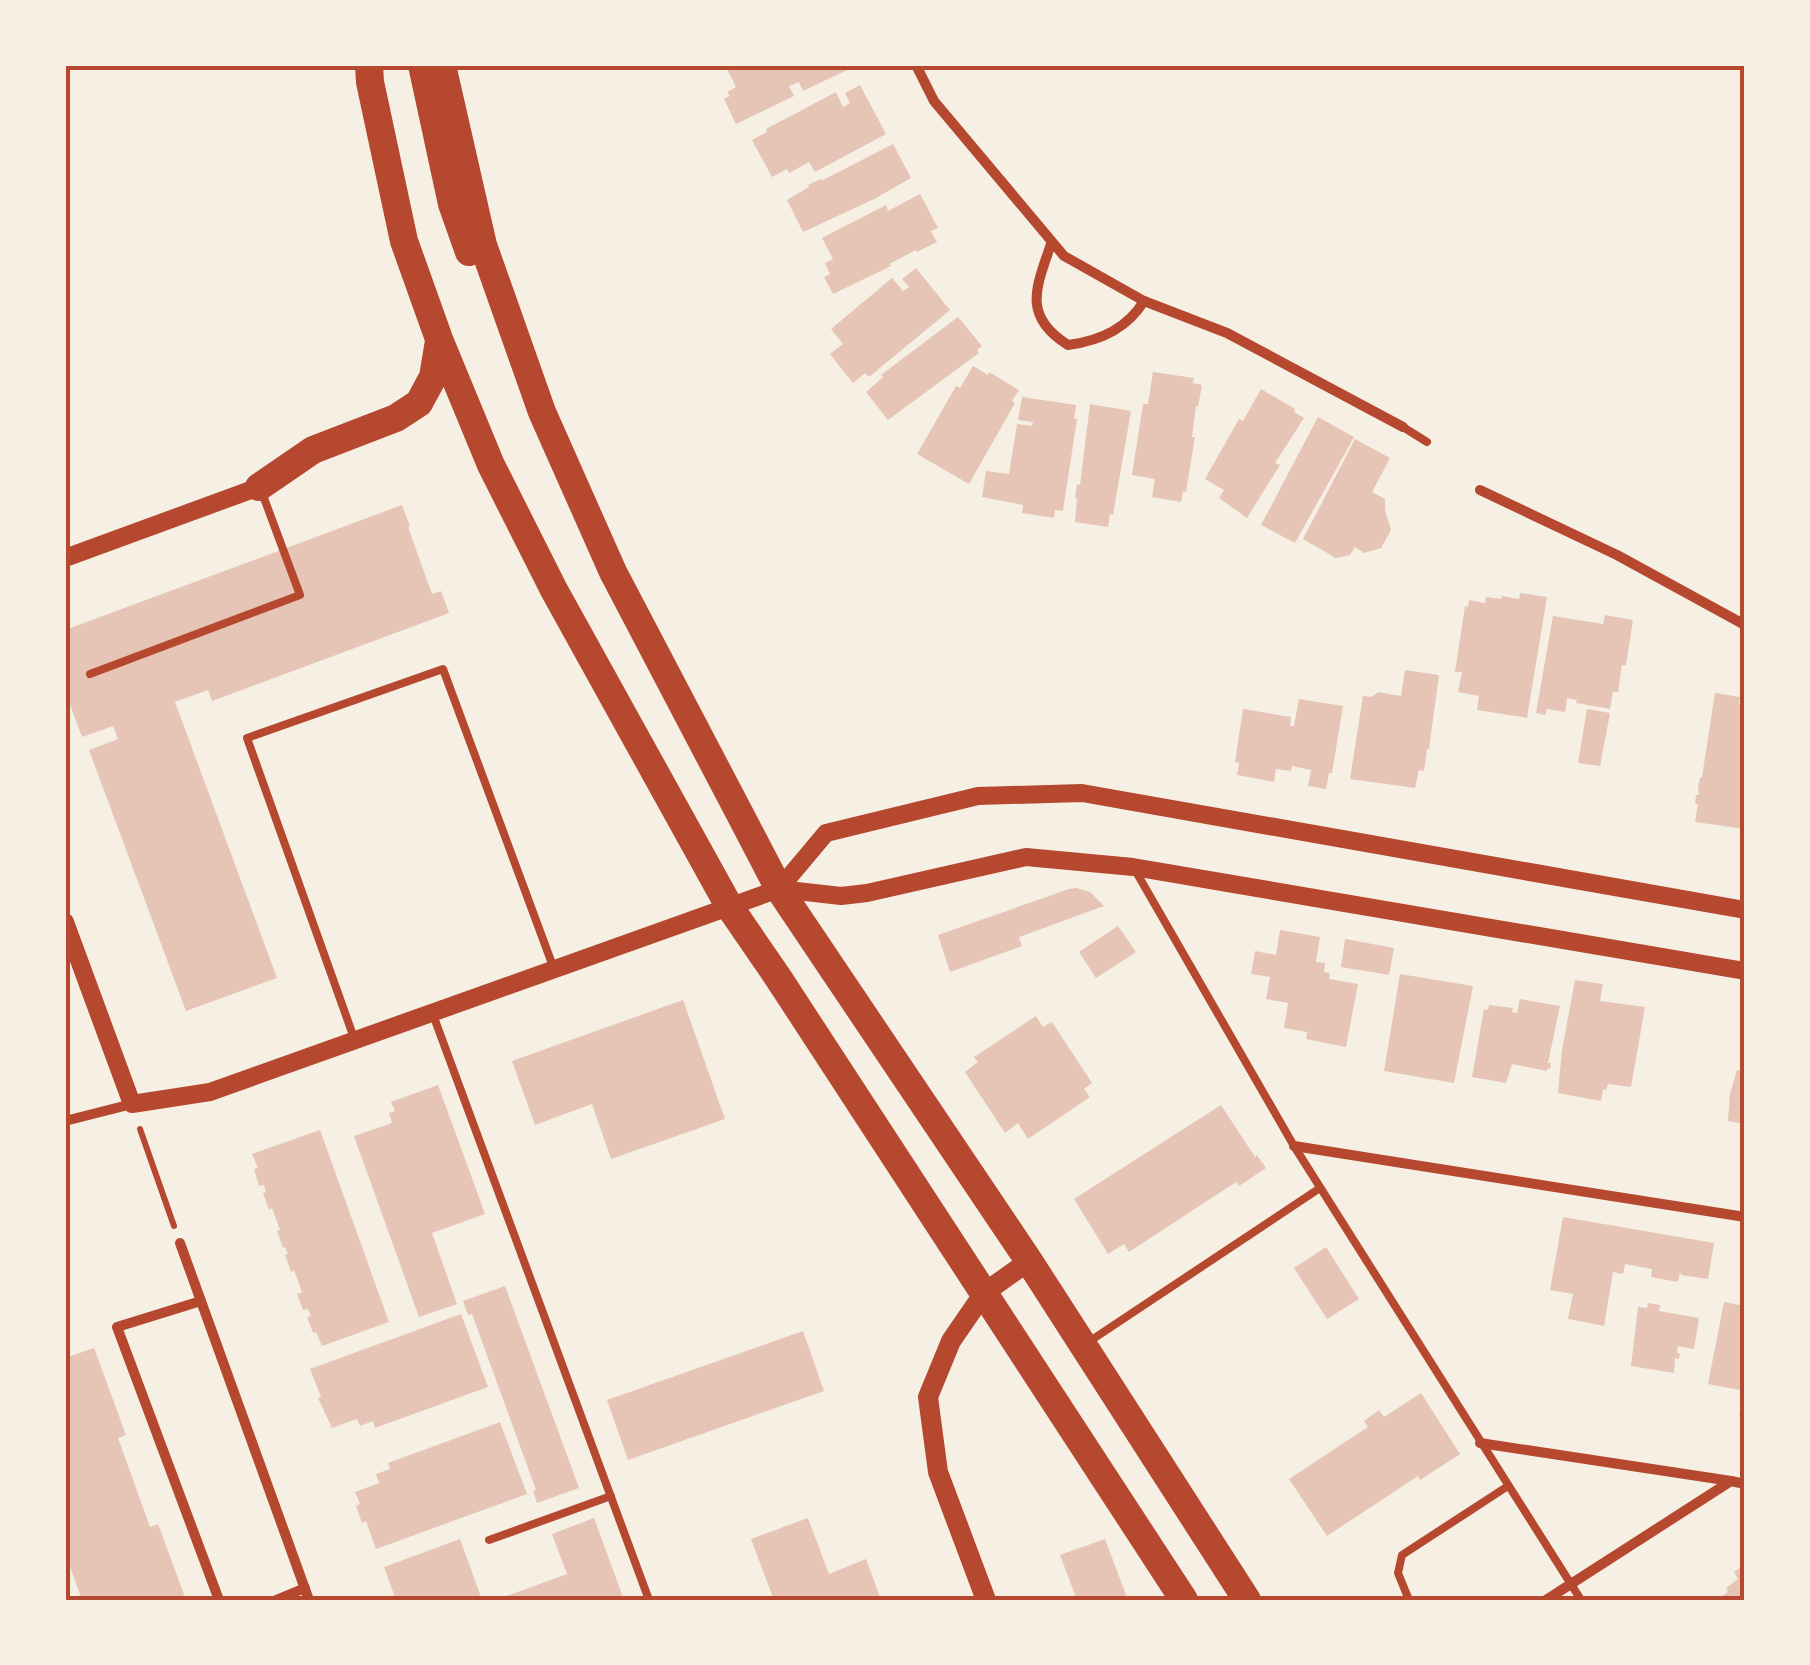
<svg xmlns="http://www.w3.org/2000/svg" width="1810" height="1665" font-family="'Varela Round',sans-serif">
  <style>
    .building { fill: #e6c5b7 }
    .lines { fill: none; stroke-linecap: round; stroke-linejoin: round }
    .path { stroke: #b5482f; stroke-width: 6 }
    .service { stroke: #b5482f; stroke-width: 8 }
    .minor { stroke: #b5482f; stroke-width: 10 }
    .tertiary { stroke: #b5482f; stroke-width: 18 }
    .secondary { stroke: #b5482f; stroke-width: 20 }
    .trunk { stroke: #b5482f; stroke-width: 28 }
    .neatline { fill: none; stroke: #b5482f; stroke-width: 4 }
  </style>
  <rect width="100%" height="100%" fill="#f6efe4"/>
  <g class="building">
    <polygon points="731,65 844,65 847,70 803,91 799,82 789,86 794,96 736,124 724,99 730,96 727,92 736,87 726,67"/>
    <polygon points="860,85 886,134 815,172 809,162 789,173 787,169 772,177 752,140 767,132 766,129 836,92 843,107 850,103 845,93"/>
    <polygon points="893,144 911,178 874,199 803,232 787,200 809,187 808,185 821,179 821,181"/>
    <polygon points="920,194 938,228 931,231 937,242 917,252 916,250 889,264 891,266 833,294 824,277 830,274 825,263 833,259 822,238 886,205 888,211"/>
    <polygon points="916,268 950,310 869,377 865,373 853,383 830,354 843,344 831,329 892,278 903,291 909,287 902,279"/>
    <polygon points="958,317 982,346 977,350 979,353 888,420 866,392 883,377 881,375"/>
    <polygon points="973,366 988,375 989,372 1019,390 1012,401 1015,403 969,484 917,454 956,386 960,388"/>
    <polygon points="1153,372 1194,378 1193,383 1202,385 1198,407 1196,406 1192,437 1195,437 1186,492 1183,491 1181,502 1152,497 1155,479 1132,475 1143,404 1148,404"/>
    <polygon points="1261,389 1295,409 1294,412 1304,418 1275,463 1280,465 1247,518 1219,498 1224,490 1205,479 1239,419 1243,421"/>
    <polygon points="1022,397 1076,405 1074,419 1077,419 1063,511 1055,510 1054,518 1022,513 1023,505 982,497 986,471 1009,474 1017,424 1032,426 1033,422 1018,420"/>
    <polygon points="1090,404 1131,411 1113,515 1110,514 1108,527 1075,522 1077,498 1075,498 1077,484 1080,485"/>
    <polygon points="1318,417 1354,437 1295,543 1261,525"/>
    <polygon points="1355,439 1390,458 1372,492 1385,499 1385,510 1391,530 1381,548 1364,553 1355,547 1350,555 1336,558 1303,539"/>
    <polygon points="402,505 410,526 408,527 432,594 441,591 449,613 212,701 208,690 175,702 277,978 186,1011 89,750 118,739 113,726 82,737 65,691 65,630"/>
    <polygon points="1520,593 1547,597 1527,718 1477,710 1479,696 1458,692 1462,672 1455,672 1465,606 1468,607 1469,600 1485,603 1486,597 1501,599 1502,596 1519,599"/>
    <polygon points="1605,615 1633,620 1626,665 1622,665 1618,692 1613,692 1610,709 1576,703 1577,700 1567,698 1565,712 1547,709 1545,715 1536,713 1553,616 1603,624"/>
    <polygon points="1405,670 1439,675 1429,749 1427,749 1424,771 1419,770 1415,788 1350,779 1363,696 1372,697 1378,692 1401,696"/>
    <polygon points="1715,693 1740,697 1739,704 1745,705 1745,829 1695,822 1698,804 1695,804 1696,795 1699,795 1698,787 1700,778 1702,777"/>
    <polygon points="1299,699 1343,706 1332,773 1329,773 1326,789 1308,786 1311,770 1292,766 1291,771 1276,769 1274,782 1237,775 1239,763 1235,762 1243,709 1291,717 1290,726 1294,726"/>
    <polygon points="1587,709 1610,713 1600,766 1578,763"/>
    <polygon points="1076,888 1090,892 1104,906 1019,937 1022,946 950,972 938,935 1069,889"/>
    <polygon points="1118,926 1136,952 1096,978 1079,952"/>
    <polygon points="1280,930 1320,937 1316,962 1325,963 1324,972 1330,973 1329,979 1358,984 1346,1047 1306,1039 1307,1032 1284,1028 1288,1003 1266,999 1270,977 1251,974 1255,951 1276,955"/>
    <polygon points="1345,939 1394,948 1389,975 1341,967"/>
    <polygon points="1400,974 1473,986 1454,1083 1384,1071"/>
    <polygon points="1575,980 1603,984 1600,1001 1645,1007 1631,1087 1608,1084 1606,1090 1603,1089 1601,1101 1558,1093 1562,1050"/>
    <polygon points="1520,999 1560,1006 1548,1063 1551,1063 1550,1069 1548,1068 1547,1071 1512,1064 1506,1083 1472,1077 1484,1009 1488,1010 1489,1005 1513,1008 1512,1012 1517,1013"/>
    <polygon points="683,1000 725,1119 611,1159 592,1104 535,1125 512,1061"/>
    <polygon points="1036,1016 1043,1027 1052,1022 1092,1083 1084,1089 1090,1097 1028,1139 1018,1123 1005,1133 965,1072 978,1062 974,1057"/>
    <polygon points="1737,1070 1745,1071 1745,1124 1728,1121 1730,1094"/>
    <polygon points="438,1085 485,1214 432,1233 457,1304 419,1317 354,1136 392,1123 389,1113 395,1111 391,1102"/>
    <polygon points="1221,1105 1255,1157 1257,1155 1266,1168 1239,1186 1236,1182 1129,1252 1124,1244 1108,1254 1074,1199"/>
    <polygon points="320,1130 389,1322 322,1346 316,1332 313,1333 307,1317 311,1316 308,1309 303,1310 297,1294 302,1292 294,1270 291,1272 285,1255 288,1254 285,1247 283,1248 277,1231 280,1230 272,1208 269,1210 263,1193 266,1192 264,1185 259,1186 254,1169 258,1168 252,1154"/>
    <polygon points="1563,1217 1714,1243 1708,1279 1681,1275 1680,1272 1678,1282 1651,1277 1652,1269 1625,1264 1623,1274 1613,1272 1604,1326 1568,1319 1573,1294 1550,1290"/>
    <polygon points="1326,1247 1359,1299 1327,1319 1294,1268"/>
    <polygon points="505,1286 579,1488 537,1503 533,1491 536,1490 472,1314 468,1315 463,1301"/>
    <polygon points="1724,1302 1745,1306 1745,1391 1708,1384"/>
    <polygon points="1648,1303 1660,1305 1659,1311 1699,1318 1694,1349 1678,1346 1677,1353 1680,1354 1679,1359 1675,1358 1674,1373 1631,1366 1638,1307 1647,1308"/>
    <polygon points="461,1314 488,1387 375,1428 373,1421 360,1426 357,1419 332,1428 318,1398 321,1397 310,1369"/>
    <polygon points="803,1331 824,1391 628,1460 607,1400"/>
    <polygon points="94,1348 126,1435 118,1438 150,1527 158,1524 186,1600 82,1600 65,1553 65,1358"/>
    <polygon points="1421,1393 1460,1454 1420,1480 1418,1476 1327,1536 1289,1479 1368,1427 1364,1421 1379,1410 1384,1417"/>
    <polygon points="1743,1393 1745,1393 1745,1418 1739,1417"/>
    <polygon points="500,1422 527,1494 376,1549 366,1521 362,1523 356,1506 360,1504 355,1492 379,1483 376,1474 390,1469 388,1463"/>
    <polygon points="594,1518 624,1600 496,1600 567,1574 552,1534"/>
    <polygon points="808,1518 829,1574 866,1559 881,1600 774,1600 751,1539"/>
    <polygon points="460,1539 482,1600 396,1600 384,1567"/>
    <polygon points="1105,1539 1128,1600 1077,1600 1060,1555"/>
    <polygon points="1745,1564 1745,1600 1716,1600 1728,1592 1726,1588 1738,1579 1734,1572"/>
  </g>
  <g class="lines">
    <polyline class="path" points="140,1129 174,1226"/>
    <g class="service">
      <polyline points="1403,427 1427,442"/>
      <polyline points="90,674 300,595 261,490"/>
      <polyline points="1135,870 1294,1146 1581,1600"/>
      <polyline points="432,1012 649,1600"/>
      <polyline points="354,1038 247,738 443,669 554,969"/>
      <polyline points="1087,1343 1320,1188"/>
      <polyline points="489,1540 611,1496"/>
      <polyline points="1409,1600 1398,1573 1402,1555 1508,1486"/>
    </g>
    <g class="minor">
      <polyline points="916,65 934,101 1064,256 1144,301 1227,333 1403,427"/>
      <path d="M1051,244C1036,288 1022,316 1068,345C1100,341 1127,329 1144,301"/>
      <polyline points="1480,490 1617,555 1745,625"/>
      <polyline points="65,1121 132,1104"/>
      <polyline points="1294,1146 1745,1217"/>
      <polyline points="180,1243 309,1600"/>
      <polyline points="201,1301 117,1327 219,1600"/>
      <polyline points="1480,1443 1731,1481"/>
      <polyline points="276,1600 305,1588"/>
      <polyline points="1546,1600 1731,1481 1745,1484"/>
    </g>
    <g class="tertiary">
      <polyline points="65,558 259,487"/>
      <polyline points="779,889 826,833 978,796 1082,793 1745,910"/>
      <polyline points="65,922 132,1104 210,1092 779,889 841,896 867,893 1026,857 1133,867 1745,971"/>
    </g>
    <polyline class="secondary" points="986,1600 938,1472 928,1397 951,1341 984,1293 1029,1261"/>
    <g class="trunk">
      <polyline points="369,65 370,82 404,241 439,339 491,465 554,590 729,906 779,979 1184,1600"/>
      <polyline points="422,65 452,204 469,252"/>
      <polyline points="442,65 483,245 542,412 613,572 742,818 779,889 1029,1261 1247,1600"/>
      <polyline points="259,487 313,450 396,418 419,403 433,377 439,341"/>
    </g>
  </g>
  <rect width="1810" height="1665" fill="none" stroke="#f6efe4" stroke-width="135"/>
  <rect x="68" y="68" width="1674" height="1530" class="neatline"/>
</svg>
